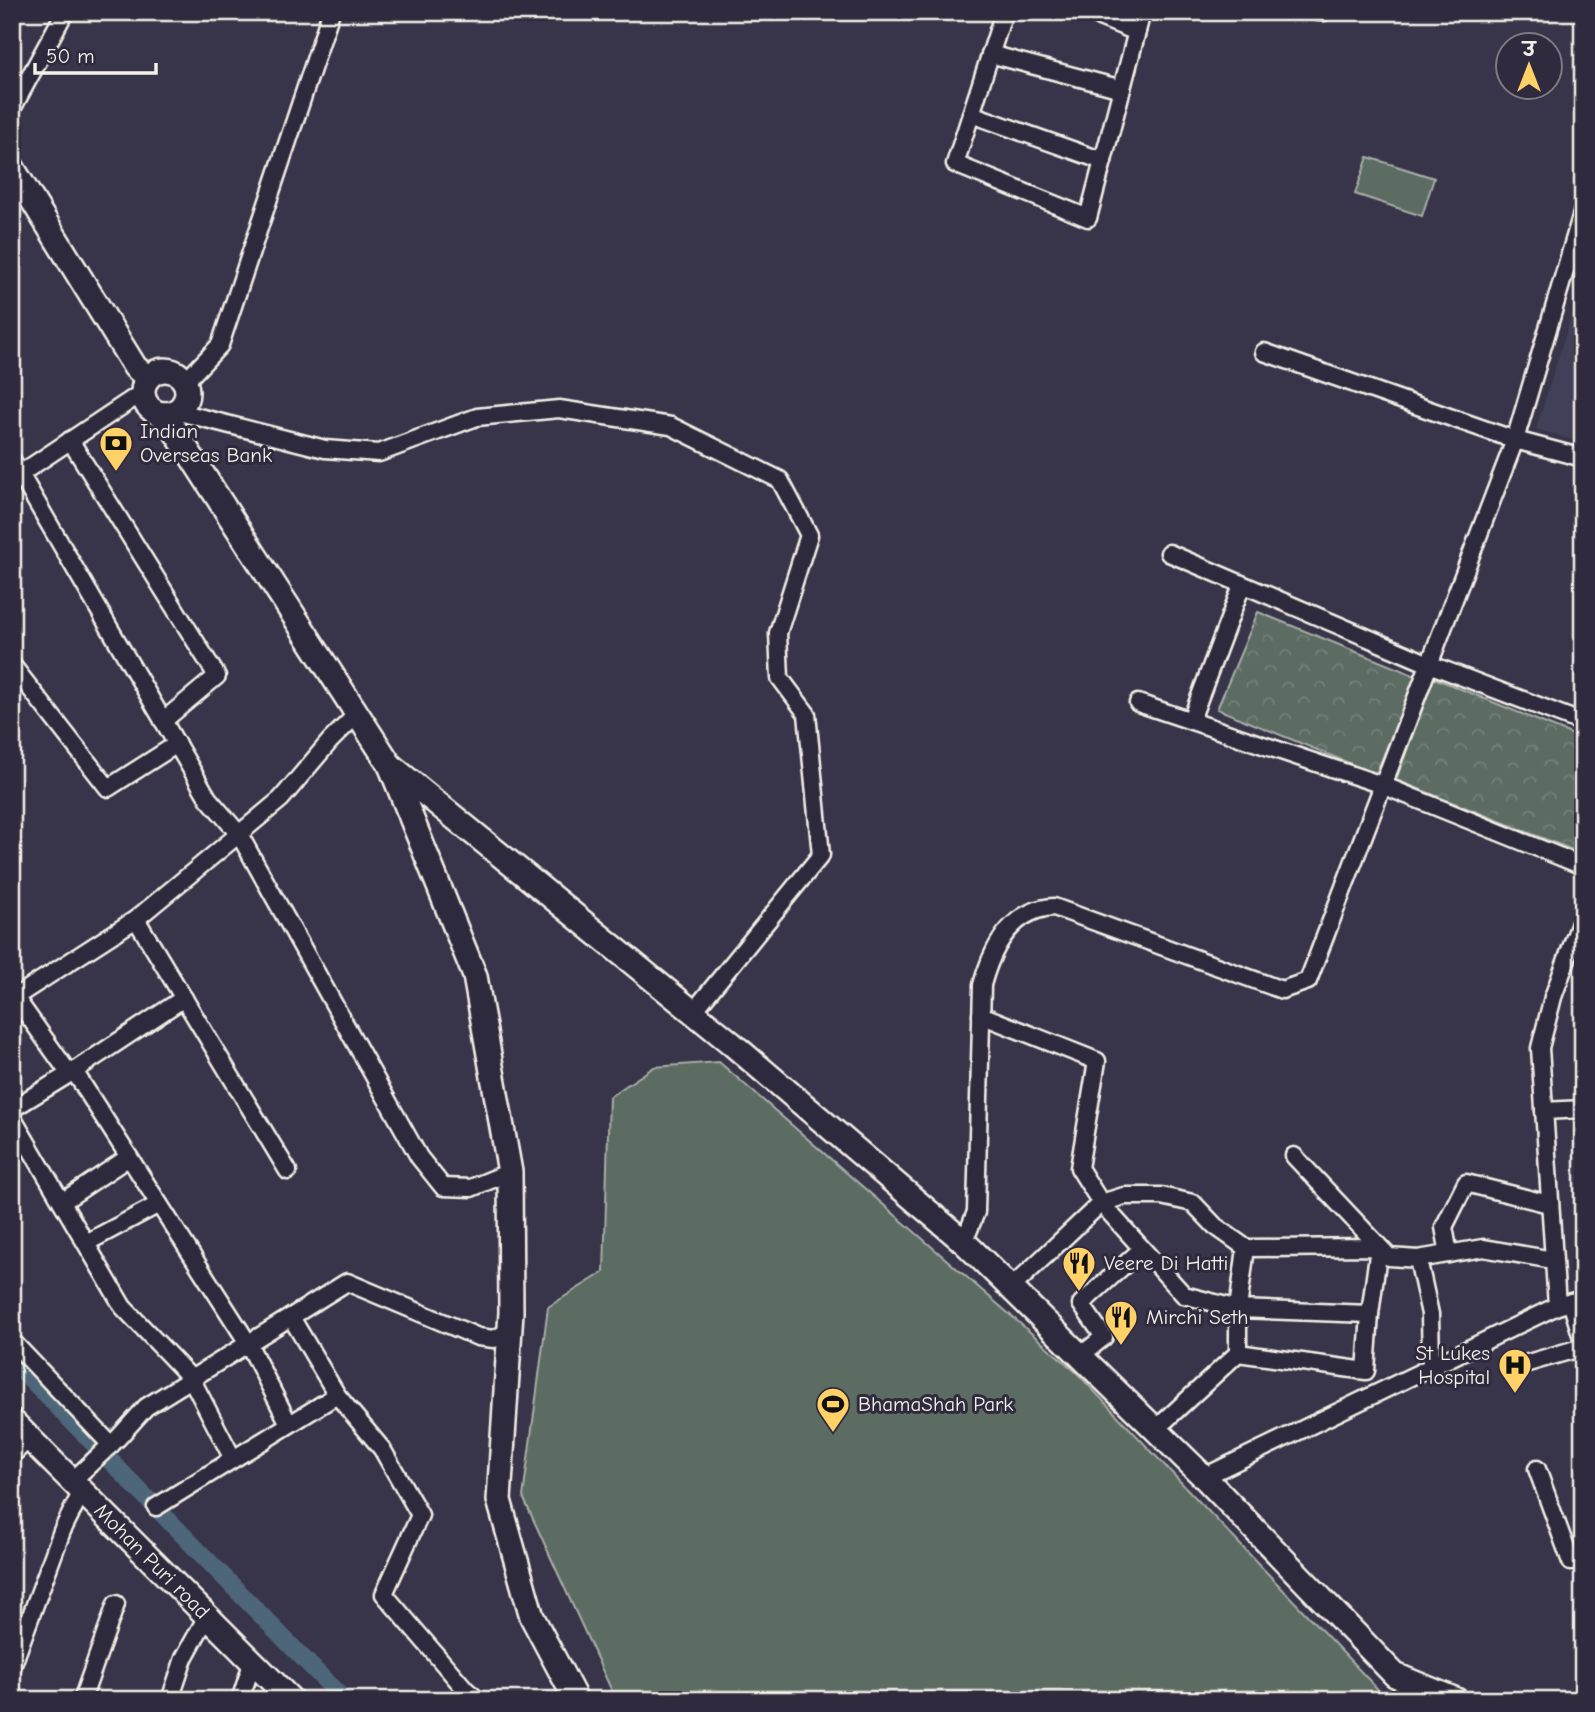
<svg xmlns="http://www.w3.org/2000/svg" width="1595" height="1712" font-family="'Comic Neue','Playpen Sans Deva',sans-serif">
  <style>
    .built { fill: #424158 }
    .green { fill: #5b6c64; stroke: #a8aea6; stroke-width: 2 }
    .forest { fill: url(#forest-crowns); stroke: #a8aea6; stroke-width: 2 }
    .lines { fill: none; stroke-linecap: round; stroke-linejoin: round }
    .canal { stroke: #4e6679; stroke-width: 18 }
    .street-casing { stroke: #f4f1e8; stroke-width: 21 }
    .secondary-casing { stroke: #f4f1e8; stroke-width: 28 }
    .street { stroke: #2f2a3d; stroke-width: 16 }
    .secondary { stroke: #2f2a3d; stroke-width: 23 }
    .labels { text-anchor: middle; dominant-baseline: central; stroke-width: 6; stroke-linejoin: round; paint-order: stroke }
    .poi-label { font-size: 21px; fill: #f4f1e8; stroke: #2f2a3d; text-anchor: start }
    .street-label { font-size: 21px; fill: #f4f1e8; stroke: #2f2a3d }
  </style>
  <defs>
    <pattern id="forest-crowns" width="20" height="18" patternUnits="userSpaceOnUse" patternTransform="scale(1.75)"><rect width="20" height="18" fill="#5b6c64"/><path d="M2 6a3 3 0 1 1 6 0M12 15a3 3 0 1 1 6 0" fill="none" stroke="#73817a"/></pattern>
  </defs>
  <rect width="100%" height="100%" fill="#383449"/>
  <filter id="ink" filterUnits="userSpaceOnUse"><feTurbulence type="fractalNoise" baseFrequency=".0143" numOctaves="2"/><feDisplacementMap in="SourceGraphic" scale="14" xChannelSelector="R" yChannelSelector="G"/><feConvolveMatrix kernelMatrix="1 2 1 2 8 2 1 2 1" color-interpolation-filters="sRGB"/></filter>
  <g filter="url(#ink)">
    <polygon class="built" points="1578,294 1583,296 1583,443 1536,429"/>
    <g class="green">
      <polygon points="1368,157 1434,178 1422,216 1355,194"/>
      <polygon points="719,1062 1076,1372 1388,1700 616,1700 523,1497 548,1307 604,1272 609,1097 654,1067"/>
    </g>
    <g class="forest">
      <polygon points="1258,612 1416,676 1376,774 1217,709"/>
      <polygon points="1434,678 1583,739 1583,854 1396,780"/>
    </g>
    <g class="lines">
      <polyline class="canal" points="12,1360 344,1700"/>
      <defs>
        <g id="street">
          <polyline points="1004,12 955,164 1088,218 1142,12"/>
          <polyline points="1087,12 1137,32"/>
          <polyline points="1319,12 1323,12"/>
          <polyline points="990,54 1122,89"/>
          <polyline points="12,109 65,12"/>
          <polyline points="971,114 1103,161"/>
          <polyline points="1264,352 1515,440 1583,458"/>
          <polyline points="184,383 220,345 331,12"/>
          <polyline points="175,411 325,449 379,453 477,417 559,409 671,426 780,480 809,535 778,633 780,678 807,714 821,855 693,1012"/>
          <polyline points="70,440 217,676 163,721"/>
          <polyline points="12,460 208,798 239,834 419,1157 443,1187 471,1188 510,1172"/>
          <polyline points="14,478 143,392"/>
          <polyline points="1169,553 1429,664 1583,723"/>
          <polyline points="12,665 108,788 177,744"/>
          <polyline points="1138,703 1382,785 1583,866"/>
          <polyline points="1191,720 1242,585"/>
          <polyline points="136,919 288,1171"/>
          <polyline points="15,997 66,1069 74,1071 184,998"/>
          <polyline points="12,999 136,919 239,834 281,799 330,741 357,714"/>
          <polyline points="981,1015 1097,1061 1079,1168 1101,1203 1011,1288"/>
          <polyline points="12,1109 74,1071 248,1343 289,1424"/>
          <polyline points="1544,1111 1583,1109"/>
          <polyline points="12,1117 123,1307 191,1378 233,1459"/>
          <polyline points="1294,1156 1389,1257 1418,1259 1483,1248 1553,1260"/>
          <polyline points="62,1202 129,1157"/>
          <path d="M964,1242L976,1212L982,985C992,948 1012,909 1054,907L1282,990L1308,981L1515,440L1583,210"/>
          <polyline points="86,1243 159,1204"/>
          <polygon points="1379,1247 1370,1314 1238,1309 1246,1248"/>
          <polyline points="1449,1254 1444,1227 1466,1183 1549,1204"/>
          <polyline points="1418,1259 1430,1314 1431,1367"/>
          <polyline points="1571,1302 1583,1341"/>
          <polyline points="1557,1306 1540,1048 1553,997 1583,915"/>
          <polyline points="291,1317 337,1395 382,1449 420,1515 384,1594 466,1690 478,1700"/>
          <polyline points="12,1341 111,1445"/>
          <polyline points="1238,1353 1366,1371 1370,1314"/>
          <polyline points="1080,1356 1104,1337 1081,1304 1142,1249"/>
          <polyline points="1528,1363 1583,1347"/>
          <polyline points="1156,1429 1238,1353 1238,1309 1184,1295 1101,1203 1124,1196 1161,1196 1193,1203 1215,1226 1246,1248"/>
          <polyline points="12,1455 29,1438"/>
          <polyline points="1537,1469 1571,1562 1583,1561"/>
          <polyline points="1204,1477 1557,1306 1583,1299"/>
          <polyline points="72,1481 118,1438 146,1407 347,1282 478,1337 494,1339 509,1331"/>
          <polyline points="156,1507 337,1395"/>
          <polyline points="12,1667 62,1531 82,1491"/>
          <polyline points="82,1700 116,1604"/>
          <polyline points="170,1700 184,1658 206,1618"/>
          <polyline points="240,1700 253,1661"/>
        </g>
        <g id="secondary">
          <polyline points="12,167 135,367 148,378"/>
          <circle cx="165" cy="392" r="22"/>
          <polyline points="164,414 390,765 475,976 510,1172 511,1312 499,1500 532,1617 576,1700"/>
          <polyline points="390,765 731,1043 964,1242 1204,1477 1395,1675 1456,1700"/>
          <path id="s1" d="M12,1421L291,1700"/>
        </g>
      </defs>
      <use href="#street" class="street-casing"/>
      <use href="#secondary" class="secondary-casing"/>
      <use href="#street" class="street"/>
      <use href="#secondary" class="secondary"/>
    </g>
  </g>
  <defs>
    <symbol id="bank-pin" viewBox="-11 -11 22 30"><path d="M0 17L-7.5 6A9.5 9.5 0 1 1 7.5 6Z" fill="#ffd166" stroke="#2f2a3d"/><path d="M-6-4H6V4H-6ZM0-2.3a2.3 2.3 0 1 0 0 4.6a2.3 2.3 0 1 0 0-4.6Z" fill="#111"/></symbol>
    <symbol id="restaurant-pin" viewBox="-11 -11 22 30"><path d="M0 17L-7.5 6A9.5 9.5 0 1 1 7.5 6Z" fill="#ffd166" stroke="#2f2a3d"/><path d="M-5-6h1v4h1v-4h1v4h1v-4h1v5L-1.5 .5V6h-2V.5L-5-1ZM5-6V6H3V1.5H1.5Q1.5-4 5-6Z" fill="#111"/></symbol>
    <symbol id="hospital-pin" viewBox="-11 -11 22 30"><path d="M0 17L-7.5 6A9.5 9.5 0 1 1 7.5 6Z" fill="#ffd166" stroke="#2f2a3d"/><path d="M-5-5h3v3.5h4V-5h3V5h-3V1.5h-4V5h-3Z" fill="#111"/></symbol>
    <symbol id="stadium-pin" viewBox="-11 -11 22 30"><path d="M0 17L-7.5 6A9.5 9.5 0 1 1 7.5 6Z" fill="#ffd166" stroke="#2f2a3d"/><path d="M0-5a6.5 5 0 1 0 0 10a6.5 5 0 1 0 0-10ZM-3.5-1.8h7v3.6h-7Z" fill="#111"/></symbol>
  </defs>
  <g fill-rule="evenodd">
    <use href="#bank-pin" x="97" y="424" width="38" height="52"/>
    <use href="#restaurant-pin" x="1060" y="1244" width="38" height="52"/>
    <use href="#restaurant-pin" x="1102" y="1298" width="38" height="52"/>
    <use href="#hospital-pin" x="1496" y="1346" width="38" height="52"/>
    <use href="#stadium-pin" x="814" y="1385" width="38" height="52"/>
  </g>
  <g class="labels">
    <g class="poi-label">
      <text x="140" y="431">Indian<tspan x="140" dy="24">Overseas Bank</tspan></text>
      <text x="1104" y="1263">Veere Di Hatti</text>
      <text x="1146" y="1317">Mirchi Seth</text>
      <text x="1490" y="1353" text-anchor="end">St Lukes<tspan x="1490" dy="24">Hospital</tspan></text>
      <text x="858" y="1404">BhamaShah Park</text>
    </g>
    <g class="street-label">
      <text stroke="none"><textPath href="#s1" startOffset="198">Mohan Puri road</textPath></text>
    </g>
  </g>
  <rect width="1595" height="1712" fill="none" stroke="#2f2a3d" stroke-width="42"/>
  <rect x="21" y="21" width="1553" height="1670" fill="none" stroke="#f4f1e8" stroke-width="2.5" filter="url(#ink)"/>
  <g transform="translate(1529 66)"><circle r="33" fill="#2f2a3d" stroke="#7e7a81" stroke-width="2"/>
  <path d="M0-5L12 26L0 18L-12 26Z" fill="#ffd166"/>
  <text y="-10" font-size="19" font-weight="bold" text-anchor="middle" fill="#f4f1e8">उ</text>
  </g>
  <path d="M35 63v10h121v-10" fill="none" stroke="#f4f1e8" stroke-width="3.5"/>
  <text x="46" y="63" font-size="21" fill="#f4f1e8" stroke="#2f2a3d" stroke-width="5" paint-order="stroke">50 m</text>
</svg>
